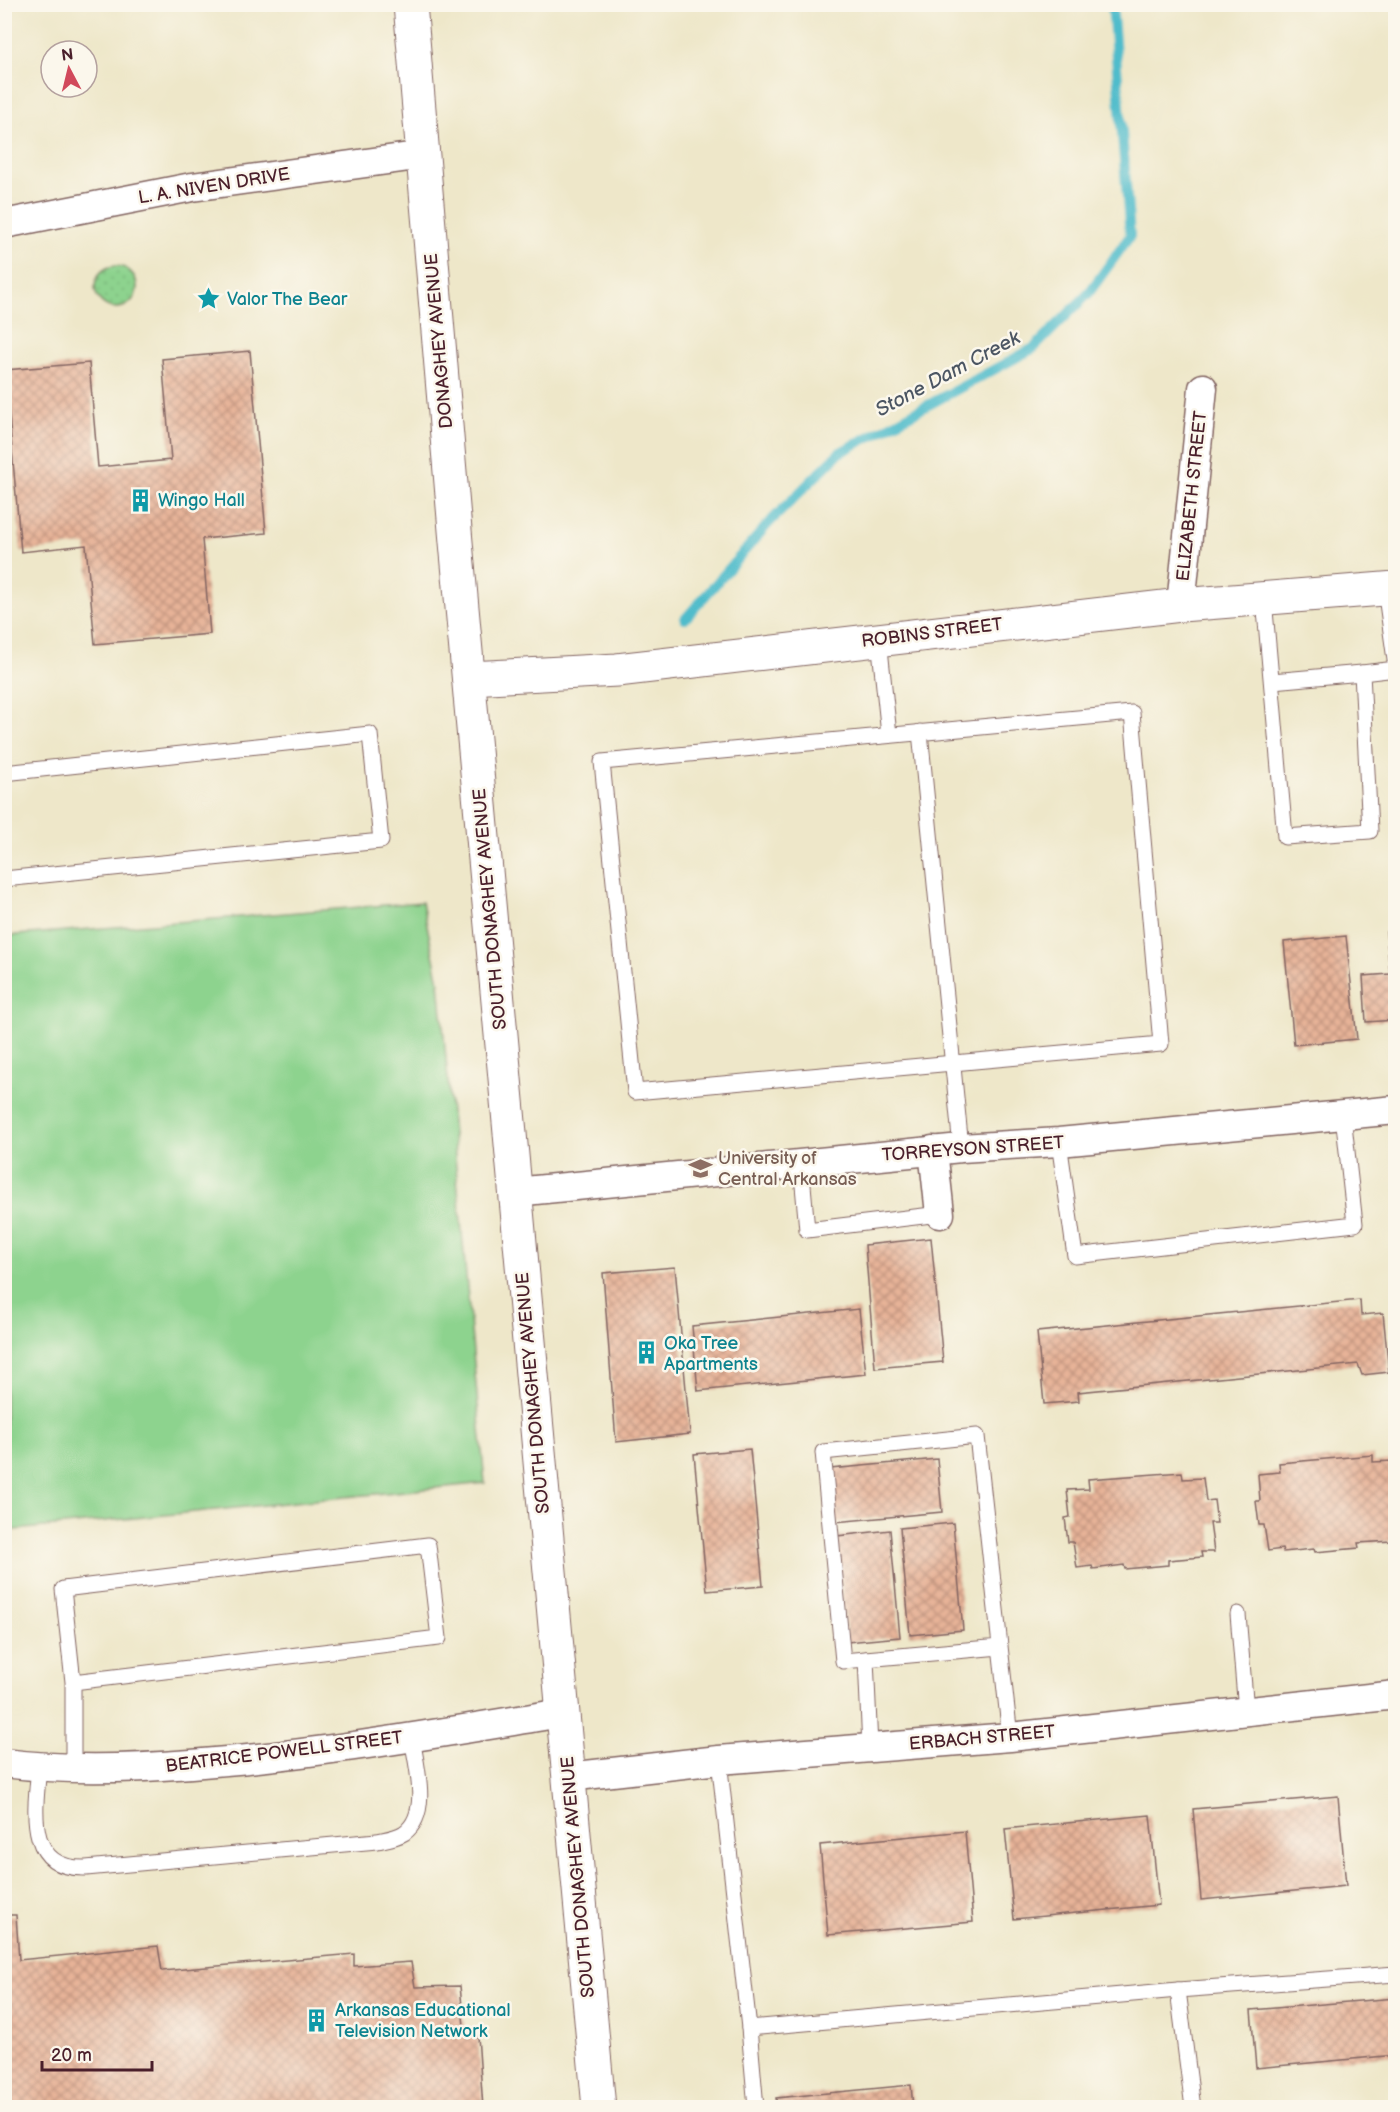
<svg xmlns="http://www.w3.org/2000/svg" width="1400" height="2112" font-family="'Balsamiq Sans',sans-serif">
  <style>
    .grass { fill: #8dd38e; stroke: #6c795c; stroke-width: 1.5 }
    .garden { fill: url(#garden-dots); stroke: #6c795c; stroke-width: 1.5 }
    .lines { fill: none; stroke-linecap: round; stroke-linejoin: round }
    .stream { stroke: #50bccb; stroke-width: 10 }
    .building { fill: url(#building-cross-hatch) }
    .service-casing { stroke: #836562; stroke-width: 17 }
    .minor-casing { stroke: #836562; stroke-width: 31 }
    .tertiary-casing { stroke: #836562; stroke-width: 35 }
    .service { stroke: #fff; stroke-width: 15 }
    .minor { stroke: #fff; stroke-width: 28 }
    .tertiary { stroke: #fff; stroke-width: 33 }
    .labels { text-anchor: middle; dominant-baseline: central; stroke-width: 5; stroke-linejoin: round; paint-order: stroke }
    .street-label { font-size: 18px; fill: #4a1f2b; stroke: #fbf7ec }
    .culture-label { font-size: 18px; fill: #0d838f; stroke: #fbf7ec; text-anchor: start }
    .education-label { font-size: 18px; fill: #785e54; stroke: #fbf7ec; text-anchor: start }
    .water-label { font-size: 20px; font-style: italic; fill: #4c5663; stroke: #fbf7ec }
  </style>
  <defs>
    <pattern id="garden-dots" width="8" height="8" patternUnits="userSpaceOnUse" patternTransform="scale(1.5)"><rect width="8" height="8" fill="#8dd38e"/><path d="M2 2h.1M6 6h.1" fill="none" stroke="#7bb57b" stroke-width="1.8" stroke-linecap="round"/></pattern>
    <pattern id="building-cross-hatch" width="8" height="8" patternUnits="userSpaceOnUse" patternTransform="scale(1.5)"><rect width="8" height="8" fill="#e7b398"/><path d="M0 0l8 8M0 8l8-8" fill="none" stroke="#bd917c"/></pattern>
  </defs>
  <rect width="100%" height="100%" fill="#fbf7ec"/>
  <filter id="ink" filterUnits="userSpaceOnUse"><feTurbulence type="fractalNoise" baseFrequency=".0167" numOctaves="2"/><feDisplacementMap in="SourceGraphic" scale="12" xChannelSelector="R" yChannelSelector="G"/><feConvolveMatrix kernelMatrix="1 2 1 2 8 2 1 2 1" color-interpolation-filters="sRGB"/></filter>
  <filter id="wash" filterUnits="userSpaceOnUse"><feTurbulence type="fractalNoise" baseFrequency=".008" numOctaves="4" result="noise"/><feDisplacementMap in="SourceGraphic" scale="24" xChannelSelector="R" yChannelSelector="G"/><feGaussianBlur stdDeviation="1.35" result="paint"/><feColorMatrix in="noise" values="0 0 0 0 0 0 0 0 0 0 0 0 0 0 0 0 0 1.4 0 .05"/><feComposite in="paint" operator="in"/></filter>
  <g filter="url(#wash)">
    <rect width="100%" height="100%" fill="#eee7c9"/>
    <polygon class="grass" points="422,902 439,982 485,1483 5,1531 5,936"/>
    <circle class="garden" cx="116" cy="287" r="21"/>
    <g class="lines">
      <polyline class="stream" points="685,619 769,523 839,453 1034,348 1088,294 1130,236 1112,4"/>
    </g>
    <g id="blocks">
      <g class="building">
        <polygon points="250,351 266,533 202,539 210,634 95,644 86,545 21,552 5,370 89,363 98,467 171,460 162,359"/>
        <polygon points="1396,931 1396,1020 1366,1022 1363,976 1390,974 1386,932"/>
        <polygon points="1346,936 1357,1039 1294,1045 1284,942"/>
        <polygon points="931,1238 943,1362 875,1368 865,1245"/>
        <polygon points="675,1267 690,1434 616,1442 603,1273"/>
        <polygon points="1360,1300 1361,1315 1383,1313 1389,1372 1362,1375 1358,1364 1078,1392 1079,1401 1044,1404 1037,1332"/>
        <polygon points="859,1309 866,1374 698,1391 692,1326"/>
        <polygon points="750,1449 763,1586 707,1591 694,1454"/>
        <polygon points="1373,1455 1373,1462 1393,1461 1396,1474 1396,1535 1391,1535 1392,1541 1358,1543 1359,1548 1315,1552 1314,1549 1283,1552 1282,1549 1268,1551 1264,1525 1259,1525 1256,1501 1260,1501 1258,1474 1280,1472 1279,1463"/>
        <polygon points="937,1459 942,1512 835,1522 830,1469"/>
        <polygon points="1182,1472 1183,1479 1203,1478 1206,1501 1214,1500 1217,1523 1210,1523 1214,1552 1201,1552 1202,1557 1168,1560 1168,1565 1125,1569 1124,1565 1093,1569 1092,1566 1077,1568 1073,1542 1068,1542 1065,1518 1070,1517 1067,1490 1089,1489 1088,1479"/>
        <polygon points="953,1523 963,1630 910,1635 900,1528"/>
        <polygon points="890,1530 900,1637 847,1642 837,1536"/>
        <polygon points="1338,1796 1346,1886 1201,1900 1193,1809"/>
        <polygon points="1150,1815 1159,1905 1014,1919 1005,1829"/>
        <polygon points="965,1831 973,1922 828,1935 820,1845"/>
        <polygon points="11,1915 16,1915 19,1960 158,1946 162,1971 354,1954 354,1966 411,1962 415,1987 460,1986 465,2036 478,2036 483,2108 4,2108 4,1916"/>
        <polygon points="1396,1998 1396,2055 1256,2068 1251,2010"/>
        <polygon points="911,2085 913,2108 777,2108 776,2098"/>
      </g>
    </g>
  </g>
  <g filter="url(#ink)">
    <use href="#blocks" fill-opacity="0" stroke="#836562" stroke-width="1.5"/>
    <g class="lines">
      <defs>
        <g id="service">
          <polyline points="1385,589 1396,667"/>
          <polyline points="1264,599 1285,837 1370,831 1362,673 1396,669"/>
          <polyline points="879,639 889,735"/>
          <polyline points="1272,681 1362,673"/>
          <polygon points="1132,713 1161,1044 635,1092 602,762"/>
          <polyline points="920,732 961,1148"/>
          <polyline points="4,773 370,734 381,841 4,879"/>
          <polyline points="1059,1142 1075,1256 1355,1224 1343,1115"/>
          <polyline points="801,1163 807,1230 940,1214"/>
          <polyline points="1238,1614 1246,1711"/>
          <polyline points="1000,1647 843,1661 823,1452 977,1436 1010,1737"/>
          <polyline points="866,1659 870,1747"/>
          <polyline points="719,1760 749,2028 756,2108"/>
          <path d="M39,1768C35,1809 25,1870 86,1868L377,1841C386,1839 396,1838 404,1833C431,1814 416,1765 412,1738"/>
          <polyline points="73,1768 73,1682 63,1589 428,1545 439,1638 73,1682"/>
          <polyline points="1178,1990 1193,2108"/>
          <polyline points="749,2028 1178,1990 1396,1974"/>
        </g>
        <g id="minor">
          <polyline points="4,224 192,187 424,155"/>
          <polyline points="1181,605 1203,388"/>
          <polyline points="933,1150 940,1214"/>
          <polyline points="515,1192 961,1148 1059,1142 1396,1110"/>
          <path d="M4,1763C66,1771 129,1769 191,1764C316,1755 439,1733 562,1713"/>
          <polyline points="568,1777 719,1760 1010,1737 1396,1695"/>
        </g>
        <g id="tertiary">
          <polyline points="410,4 456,542 599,2108"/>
          <polyline points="469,678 617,670 1181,605 1396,588"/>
        </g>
      </defs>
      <use href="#service" class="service-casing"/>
      <use href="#minor" class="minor-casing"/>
      <use href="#tertiary" class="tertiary-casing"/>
      <use href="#service" class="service"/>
      <use href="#minor" class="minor"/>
      <use href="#tertiary" class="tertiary"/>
    </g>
  </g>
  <defs>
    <symbol id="sight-bare" viewBox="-9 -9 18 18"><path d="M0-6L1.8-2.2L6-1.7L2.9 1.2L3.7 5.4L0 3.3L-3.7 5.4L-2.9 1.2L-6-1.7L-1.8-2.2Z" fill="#0f9aa8" stroke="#fbf7ec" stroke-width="2.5" paint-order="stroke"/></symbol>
    <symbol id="building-bare" viewBox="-9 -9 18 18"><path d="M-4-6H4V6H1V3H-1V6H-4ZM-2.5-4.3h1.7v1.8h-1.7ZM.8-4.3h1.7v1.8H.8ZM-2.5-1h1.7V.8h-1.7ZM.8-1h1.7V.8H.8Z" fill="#0f9aa8" stroke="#fbf7ec" stroke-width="2.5" paint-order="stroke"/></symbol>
    <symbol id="university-bare" viewBox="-9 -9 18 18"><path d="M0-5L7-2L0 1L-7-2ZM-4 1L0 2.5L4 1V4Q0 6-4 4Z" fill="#8d6e63" stroke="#fbf7ec" stroke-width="2.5" paint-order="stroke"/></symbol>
  </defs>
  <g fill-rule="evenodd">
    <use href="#sight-bare" x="192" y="282" width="33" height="33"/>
    <use href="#building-bare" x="124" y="484" width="33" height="33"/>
    <use href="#university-bare" x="684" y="1152" width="33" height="33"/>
    <use href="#building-bare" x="630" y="1336" width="33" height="33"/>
    <use href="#building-bare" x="300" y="2004" width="33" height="33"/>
  </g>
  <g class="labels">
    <g class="street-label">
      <text transform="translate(214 186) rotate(-9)">L. A. NIVEN DRIVE</text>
      <text transform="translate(439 341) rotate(-95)">DONAGHEY AVENUE</text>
      <text transform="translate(1192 496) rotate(-84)">ELIZABETH STREET</text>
      <text transform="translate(932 633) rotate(-7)">ROBINS STREET</text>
      <text transform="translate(490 909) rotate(-95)">SOUTH DONAGHEY AVENUE</text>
      <text transform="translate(973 1149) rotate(-4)">TORREYSON STREET</text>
      <text transform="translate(533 1393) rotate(-95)">SOUTH DONAGHEY AVENUE</text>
      <text transform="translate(982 1738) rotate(-5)">ERBACH STREET</text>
      <text transform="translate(284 1752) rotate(-7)">BEATRICE POWELL STREET</text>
      <text transform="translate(578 1877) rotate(-95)">SOUTH DONAGHEY AVENUE</text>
    </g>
    <g class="culture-label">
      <text x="227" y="299">Valor The Bear</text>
      <text x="158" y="500">Wingo Hall</text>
      <text x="664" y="1343">Oka Tree<tspan x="664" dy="21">Apartments</tspan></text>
      <text x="335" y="2010">Arkansas Educational<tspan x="335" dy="21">Television Network</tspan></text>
    </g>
    <g class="education-label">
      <text x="718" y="1158">University of<tspan x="718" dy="21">Central Arkansas</tspan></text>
    </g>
    <g class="water-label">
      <text transform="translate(948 374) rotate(-28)">Stone Dam Creek</text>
    </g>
  </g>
  <rect width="1400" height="2112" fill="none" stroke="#fbf7ec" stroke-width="24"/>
  <g transform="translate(69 69) rotate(353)"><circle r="28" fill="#fbf7ec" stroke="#b4a19f" stroke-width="1.5"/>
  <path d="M0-4.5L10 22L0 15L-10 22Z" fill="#d1495b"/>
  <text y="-9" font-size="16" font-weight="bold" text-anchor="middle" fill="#4a1f2b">N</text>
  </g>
  <path d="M42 2061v9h110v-9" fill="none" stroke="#4a1f2b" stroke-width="3"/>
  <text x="51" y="2061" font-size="18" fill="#4a1f2b" stroke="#fbf7ec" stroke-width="4.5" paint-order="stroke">20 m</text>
</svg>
